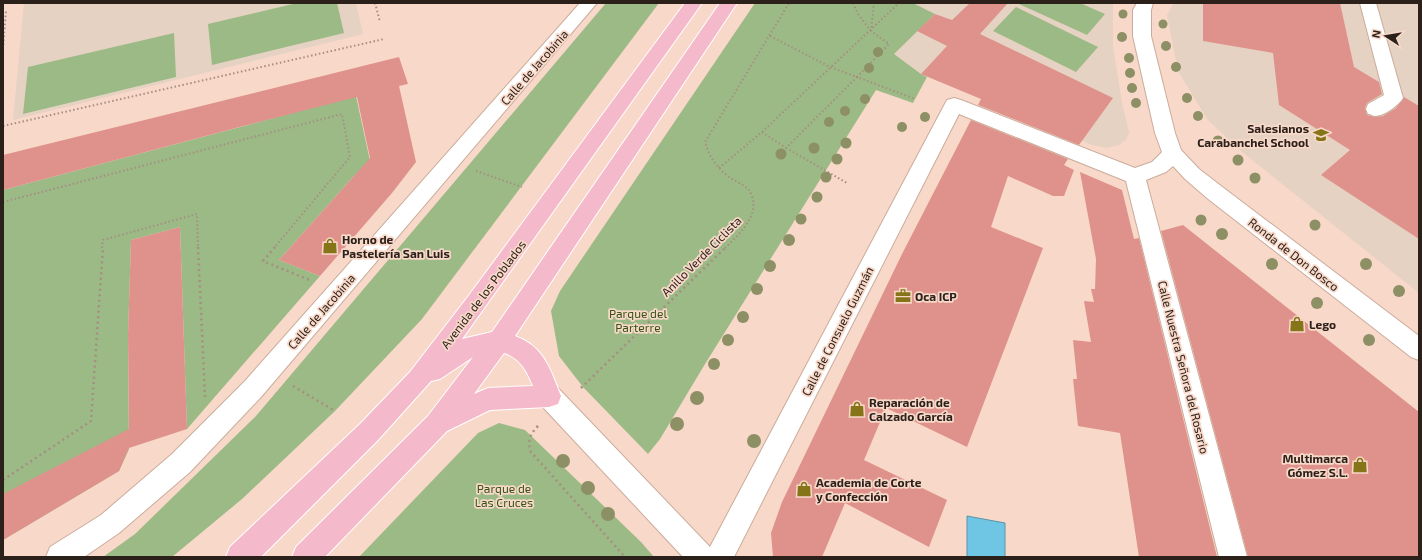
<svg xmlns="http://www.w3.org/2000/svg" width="1422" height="560" font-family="'Exo 2',sans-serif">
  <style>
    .education { fill: #e5d2c2 }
    .green { fill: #9cba85 }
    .water { fill: #6fc6e4; stroke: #5b94a7 }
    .building { fill: #df928c }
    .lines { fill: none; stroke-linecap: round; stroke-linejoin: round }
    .minor-casing { stroke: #cbac9c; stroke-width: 2 }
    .major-casing { stroke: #fff; stroke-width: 2 }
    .path-far1 { stroke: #a58e82; stroke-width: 2; stroke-dasharray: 1.5 2.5; stroke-linecap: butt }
    .path { stroke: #a58e82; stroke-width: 2.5; stroke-dasharray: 2 3.5; stroke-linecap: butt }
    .minor { fill: #fff; fill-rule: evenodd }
    .major { fill: #f4b9cb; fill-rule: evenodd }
    .tree { fill: #8d8f64 }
    .labels { text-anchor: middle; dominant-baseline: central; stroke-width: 3.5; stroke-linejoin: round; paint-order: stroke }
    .street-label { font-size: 12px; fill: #2b201a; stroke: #f8d8c8 }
    .poi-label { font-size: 12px; font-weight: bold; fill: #2b201a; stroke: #f8d8c8; text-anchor: start }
    .park-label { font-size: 12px; fill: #355413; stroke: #f8d8c8 }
  </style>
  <rect width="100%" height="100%" fill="#f8d8c8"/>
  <g class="education">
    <polygon points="24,3 356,3 363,34 13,120"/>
    <polygon points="913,3 1113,3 1113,46 1122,103 1129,132 1126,140 1119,145 1107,148 1092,145 921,74 894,54 935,14"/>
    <polygon points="1174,3 1419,3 1419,293 1241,151 1207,119 1178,71 1167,15"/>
  </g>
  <g class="green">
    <polygon points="297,3 337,3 344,33 212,65 208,24"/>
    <polygon points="606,3 659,3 422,319 335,411 242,499 172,557 103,557 135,534 256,416"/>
    <polygon points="755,3 913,3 935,14 894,54 921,74 927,77 913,103 876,90 705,364 660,439 648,454 583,387 559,356 551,311 560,291"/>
    <polygon points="1021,3 1080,3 1105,14 1087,35 1019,4"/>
    <polygon points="1016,7 1098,47 1076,72 993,31"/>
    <polygon points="174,33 176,77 23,114 28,67"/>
    <polygon points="356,96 370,161 353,177 279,260 320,276 187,429 180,227 131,240 128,335 129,449 119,471 3,540 3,190"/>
    <polygon points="499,423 525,430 641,542 654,557 359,557 478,433"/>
  </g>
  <polygon class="water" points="967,516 1005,523 1005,557 967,557"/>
  <g class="building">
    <polygon points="970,3 1008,3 980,34 1113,98 1079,145 978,105 981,99 921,74 947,46 917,31 935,14 952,20"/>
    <polygon points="1203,3 1340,3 1354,67 1379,82 1382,94 1367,103 1365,108 1367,115 1375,117 1383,116 1396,108 1404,97 1419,106 1419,239 1321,175 1350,150 1279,105 1273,53 1203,41"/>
    <polygon points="399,57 408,84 399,86 416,162 392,193 320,276 279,260 370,158 357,97 247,125 3,190 3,155"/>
    <polygon points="971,120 1068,159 1064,165 1074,170 1064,196 1053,196 1008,176 991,227 1043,248 967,447 886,408 864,460 947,500 929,547 845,503 822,557 773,557 771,533 782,502 902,254"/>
    <polygon points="1080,172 1122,190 1134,239 1139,238 1217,557 1139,557 1120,433 1078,426 1073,379 1077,379 1073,340 1091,342 1084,301 1094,302 1091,289 1095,289 1096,259"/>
    <polygon points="1183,225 1419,412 1419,557 1248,557 1161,231"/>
    <polygon points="180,227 187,429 129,448 119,471 3,540 3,494 129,429 128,335 131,240"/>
  </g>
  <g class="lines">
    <defs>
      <g id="minor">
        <polygon points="580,3 597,3 261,397 190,472 119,533 84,557 46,557 50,547 101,515 172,454 245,381"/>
        <polygon points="1137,3 1153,3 1151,10 1151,36 1175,133 1181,150 1199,169 1221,186 1419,336 1419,360 1411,357 1207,198 1185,179 1173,166 1166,172 1146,180 1247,557 1219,557 1126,181 959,114 734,557 683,557 540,404 537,396 540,388 549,385 558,388 710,547 947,100 954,98 961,100 1135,168 1152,162 1162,152 1155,133 1133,36 1133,10"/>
        <path d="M1360,3H1376L1403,98C1399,105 1384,116 1375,116C1373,116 1371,114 1368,114L1366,109L1368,104L1384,95Z"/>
      </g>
      <path id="major" d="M685,3H702L462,339L492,332L720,3H737L515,336C545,347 550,370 561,396L558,404L549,407L490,410L447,431L325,557H292L296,547L428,416L473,357L440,379L431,381L378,440L261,557H226L230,547L360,424L410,372L470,294ZM504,353C520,358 527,371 533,386L488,388L474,394Z"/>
    </defs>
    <use href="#minor" class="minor-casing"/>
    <use href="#major" class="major-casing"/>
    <g class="path-far1">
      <polyline points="375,3 380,22"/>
      <polyline points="853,3 858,14 870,30"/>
      <polyline points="1415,3 1419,4"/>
      <polyline points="770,36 830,67 857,77 889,44 871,31 874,3"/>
      <polyline points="3,49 6,10"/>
      <polyline points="3,126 384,39"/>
      <polyline points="762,132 786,148 857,77 915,99"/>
      <polyline points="786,148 847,183"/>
      <polyline points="719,168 762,132 899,3"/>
      <polyline points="476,171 522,187"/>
      <polyline points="3,202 342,114 350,157 274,248"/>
      <polyline points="102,248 103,240 197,214 198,248"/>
      <path d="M725,248C738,235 759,217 752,196C750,193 750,190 747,188C742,184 735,181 729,177C717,168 709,156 705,142L789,3"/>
    </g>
    <g class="path">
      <polyline points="198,247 205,397"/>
      <polyline points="275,247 263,261 312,281"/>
      <polyline points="293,386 335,411"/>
      <polyline points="581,388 726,247"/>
      <path d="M538,426C530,434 527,441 531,452L625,557"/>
      <polyline points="3,480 91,421 103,247"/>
    </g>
    <use href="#minor" class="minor"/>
    <use href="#major" class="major"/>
  </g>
  <g class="tree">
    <circle cx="1123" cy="14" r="4.5"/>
    <circle cx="1163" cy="24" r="4.5"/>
    <circle cx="1122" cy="37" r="5"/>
    <circle cx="1166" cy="46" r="5"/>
    <circle cx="878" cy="52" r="5"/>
    <circle cx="1129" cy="58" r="5"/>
    <circle cx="1176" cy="67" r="5"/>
    <circle cx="869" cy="68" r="5"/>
    <circle cx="1130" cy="73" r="5"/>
    <circle cx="1132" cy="88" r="5"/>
    <circle cx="1187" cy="98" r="5"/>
    <circle cx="865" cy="99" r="5"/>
    <circle cx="1136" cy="103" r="5"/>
    <circle cx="845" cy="111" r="5"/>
    <circle cx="1198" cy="116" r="5"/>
    <circle cx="925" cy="117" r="5"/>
    <circle cx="829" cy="122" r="5"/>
    <circle cx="902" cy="127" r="5"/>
    <circle cx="1218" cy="141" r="5.5"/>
    <circle cx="846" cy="143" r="5.5"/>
    <circle cx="814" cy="148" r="5.5"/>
    <circle cx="781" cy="154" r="5.5"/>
    <circle cx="837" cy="159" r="5.5"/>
    <circle cx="1238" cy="160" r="5.5"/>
    <circle cx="826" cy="177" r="5.5"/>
    <circle cx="1255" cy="178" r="5.5"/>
    <circle cx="817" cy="197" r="5.5"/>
    <circle cx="801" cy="219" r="5.5"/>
    <circle cx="1201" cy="220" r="5.5"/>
    <circle cx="1315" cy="225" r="5.5"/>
    <circle cx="1222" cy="234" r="6"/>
    <circle cx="789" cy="240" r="6"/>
    <circle cx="1272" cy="264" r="6"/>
    <circle cx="1366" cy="264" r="6"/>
    <circle cx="770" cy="266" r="6"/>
    <circle cx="757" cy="289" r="6"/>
    <circle cx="1399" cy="291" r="6"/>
    <circle cx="1317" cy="303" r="6"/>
    <circle cx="743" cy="317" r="6"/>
    <circle cx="728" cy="340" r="6"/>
    <circle cx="1369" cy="340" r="6"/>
    <circle cx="714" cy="364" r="6"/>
    <circle cx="697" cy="398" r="7"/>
    <circle cx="677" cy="424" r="7"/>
    <circle cx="754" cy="441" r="7"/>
    <circle cx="563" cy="461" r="7"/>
    <circle cx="588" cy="488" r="7"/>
    <circle cx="608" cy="514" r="7"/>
  </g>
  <defs>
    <symbol id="school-bare" viewBox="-9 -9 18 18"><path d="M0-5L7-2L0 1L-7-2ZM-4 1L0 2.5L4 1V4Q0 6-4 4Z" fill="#857518" stroke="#f8d8c8" stroke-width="2.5" paint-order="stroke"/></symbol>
    <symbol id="shop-bare" viewBox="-9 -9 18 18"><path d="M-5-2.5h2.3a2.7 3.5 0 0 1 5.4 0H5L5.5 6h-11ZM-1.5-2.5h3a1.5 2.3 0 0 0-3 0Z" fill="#857518" stroke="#f8d8c8" stroke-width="2.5" paint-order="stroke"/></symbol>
    <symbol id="office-bare" viewBox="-9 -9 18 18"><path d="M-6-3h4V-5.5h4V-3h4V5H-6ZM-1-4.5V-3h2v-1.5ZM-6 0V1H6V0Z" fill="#857518" stroke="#f8d8c8" stroke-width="2.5" paint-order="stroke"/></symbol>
  </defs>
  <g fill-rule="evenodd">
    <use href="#school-bare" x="1310" y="124" width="22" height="22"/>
    <use href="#shop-bare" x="319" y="235" width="22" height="22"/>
    <use href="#office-bare" x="892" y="285" width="22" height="22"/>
    <use href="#shop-bare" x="1286" y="313" width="22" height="22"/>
    <use href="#shop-bare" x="846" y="398" width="22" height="22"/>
    <use href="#shop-bare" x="1349" y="454" width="22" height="22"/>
    <use href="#shop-bare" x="793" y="478" width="22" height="22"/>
  </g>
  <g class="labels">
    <g class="street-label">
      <text transform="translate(534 67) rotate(-49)">Calle de Jacobinia</text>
      <text transform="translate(1294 254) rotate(38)">Ronda de Don Bosco</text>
      <text transform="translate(701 256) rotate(-45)">Anillo Verde Ciclista</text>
      <text transform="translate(483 294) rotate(-53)">Avenida de los Poblados</text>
      <text transform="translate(321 311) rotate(-49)">Calle de Jacobinia</text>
      <text transform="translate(837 331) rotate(-63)">Calle de Consuelo Guzmán</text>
      <text transform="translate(1184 367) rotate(76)">Calle Nuestra Señora del Rosario</text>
    </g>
    <g class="poi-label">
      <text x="1309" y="128" text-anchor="end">Salesianos<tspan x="1309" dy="14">Carabanchel School</tspan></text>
      <text x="342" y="239">Horno de<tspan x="342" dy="14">Pastelería San Luis</tspan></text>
      <text x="915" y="296">Oca ICP</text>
      <text x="1309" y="324">Lego</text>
      <text x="869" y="402">Reparación de<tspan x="869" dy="14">Calzado García</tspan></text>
      <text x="1348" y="458" text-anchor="end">Multimarca<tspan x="1348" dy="14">Gómez S.L.</tspan></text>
      <text x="816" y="482">Academia de Corte<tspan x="816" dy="14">y Confección</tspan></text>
    </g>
    <g class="park-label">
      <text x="638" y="313">Parque del<tspan x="638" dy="14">Parterre</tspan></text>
      <text x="504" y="488">Parque de<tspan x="504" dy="14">Las Cruces</tspan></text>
    </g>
  </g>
  <rect width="1422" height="560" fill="none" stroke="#2b201a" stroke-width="8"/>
  <g transform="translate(1386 36) rotate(282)" stroke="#f8d8c8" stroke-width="3" paint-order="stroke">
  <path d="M0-3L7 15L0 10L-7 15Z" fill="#2b201a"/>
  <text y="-6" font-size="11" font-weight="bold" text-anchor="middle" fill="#2b201a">N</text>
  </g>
</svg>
